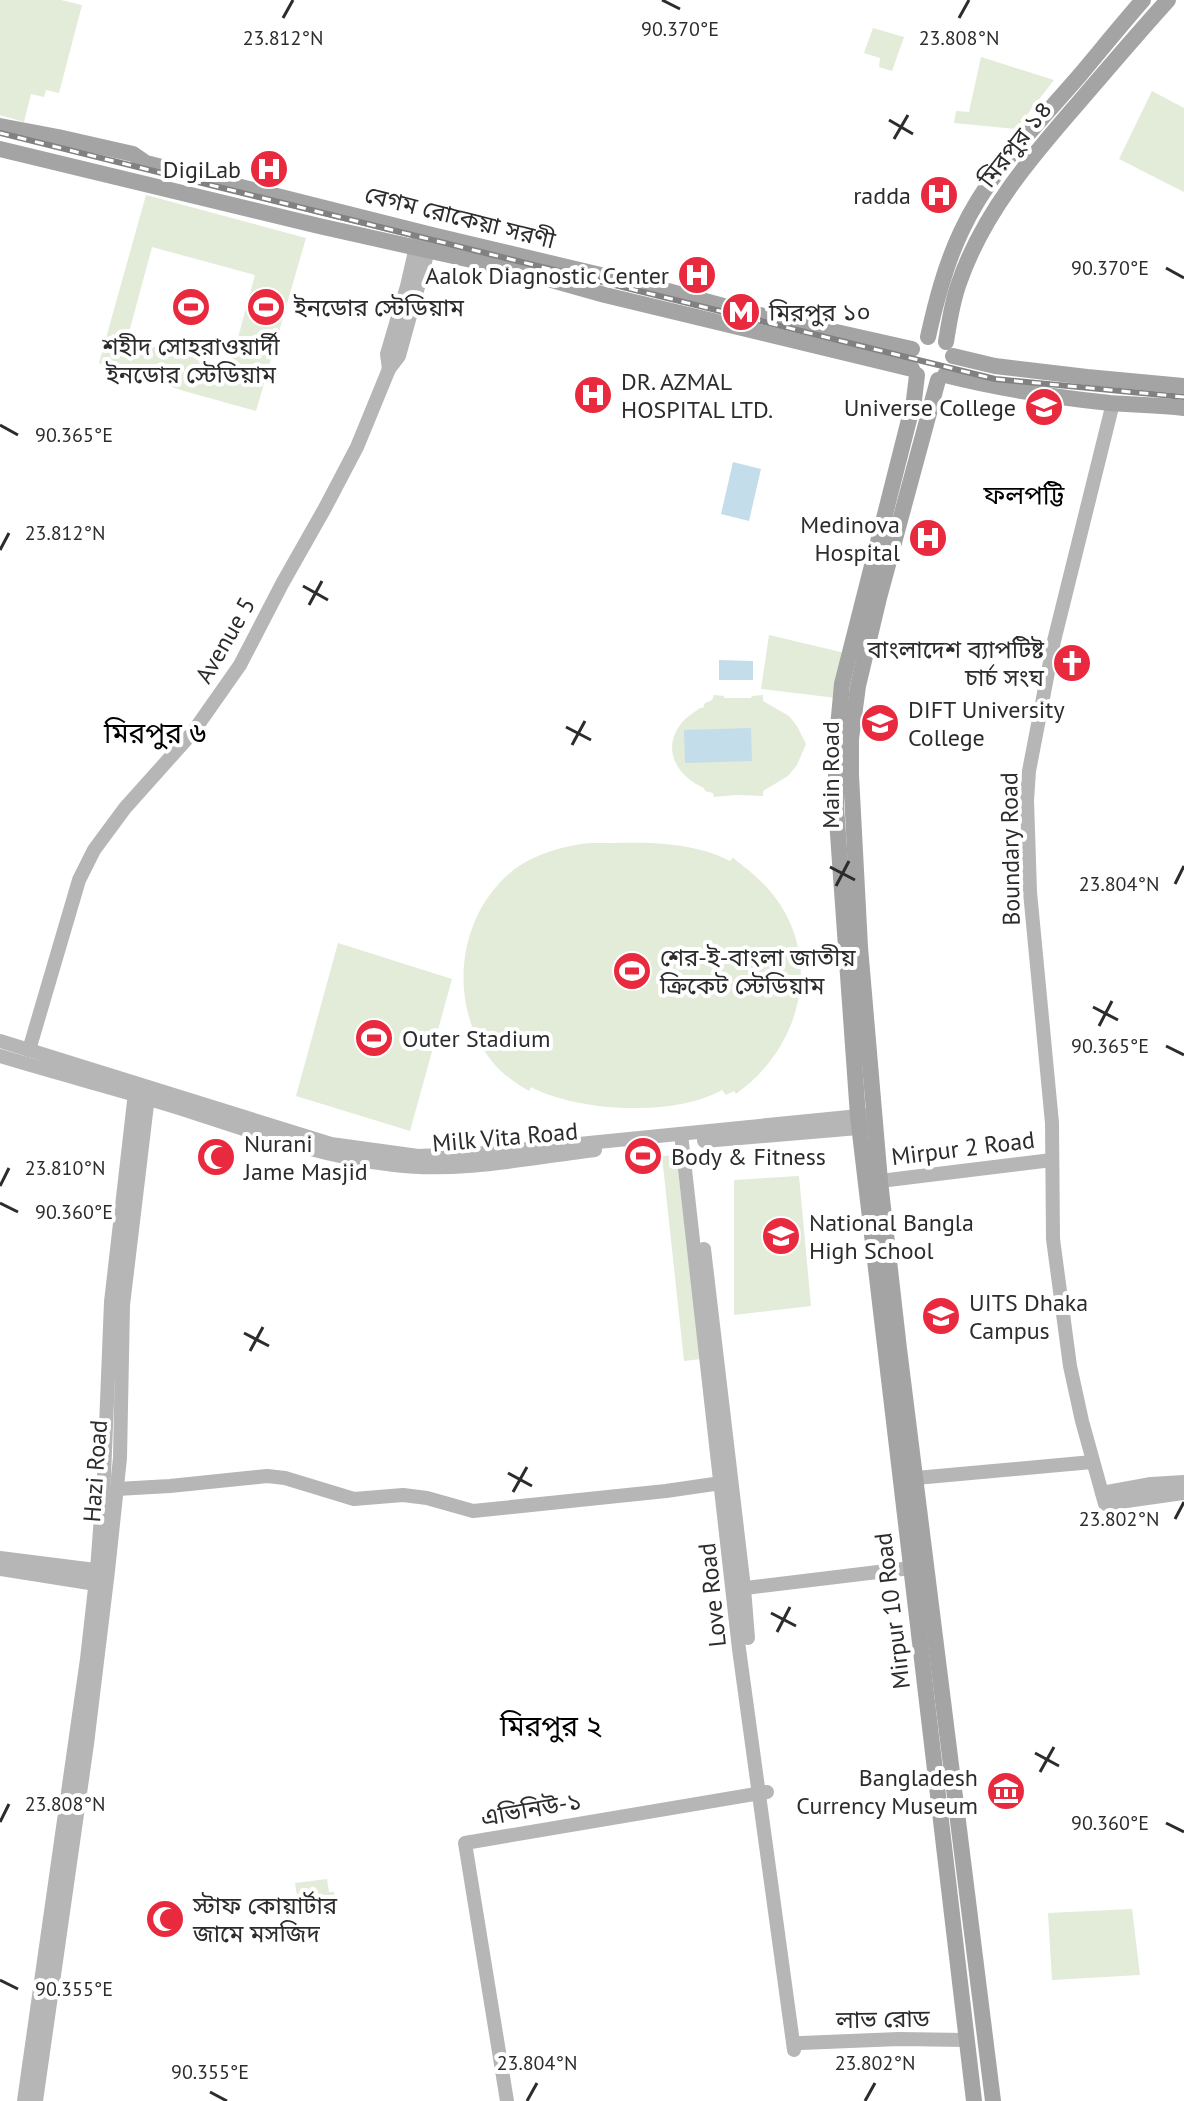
<svg xmlns="http://www.w3.org/2000/svg" width="1184" height="2101" font-family="'PT Sans','Noto Sans Bengali',sans-serif">
  <style>
    .green { fill: #e3ebd9; fill-rule: evenodd }
    .water { fill: #c4ddeb }
    .lines { fill: none; stroke-linecap: round; stroke-linejoin: round }
    .secondary { stroke: #b6b6b6; stroke-width: 14 }
    .primary { stroke: #a4a4a4; stroke-width: 16 }
    .rail-casing { stroke: #818181; stroke-width: 6 }
    .rail { stroke: #fff; stroke-width: 3; stroke-dasharray: 9; stroke-linecap: butt }
    .ticks { fill: none; stroke: #2c2c2c; stroke-width: 3 }
    .labels { text-anchor: middle; dominant-baseline: central; stroke-width: 8; stroke-linejoin: round; paint-order: stroke }
    .street-label { font-size: 24px; fill: #2c2c2c; stroke: #fff }
    .poi-label { font-size: 24px; fill: #2c2c2c; stroke: #fff; text-anchor: start }
    .neighbourhood-label { font-size: 26px; fill: #000; stroke: #fff }
    .quarter-label { font-size: 28px; fill: #000; stroke: #fff }
    .ticks-label { font-size: 20px; text-anchor: middle; fill: #2c2c2c; stroke: #fff; stroke-width: 8; stroke-linejoin: round; paint-order: stroke }
  </style>
  <rect width="100%" height="100%" fill="#fff"/>
  <g class="green">
    <polygon points="0,0 61,0 82,5 59,93 46,90 44,97 31,94 24,122 0,115"/>
    <polygon points="873,28 904,37 892,71 879,67 880,58 864,53"/>
    <polygon points="981,57 1054,80 1016,129 954,123 956,111 969,112"/>
    <polygon points="1152,91 1184,108 1184,192 1119,159"/>
    <path d="M146,195L306,238L256,411L184,391L99,363ZM152,247L255,275L230,367L127,340Z"/>
    <polygon points="769,635 845,653 836,698 761,689"/>
    <path d="M714,695L724,696V698H751L752,696L763,695V701L789,716L797,726L806,744L797,765L788,776L763,791V796L736,795L714,797L713,793L705,791L704,788C679,777 661,752 680,725C685,718 693,713 700,708H703L705,703L712,700Z"/>
    <path d="M590,843C638,843 687,839 730,861L733,858C746,868 759,878 770,891C825,956 802,1047 736,1094L734,1091L726,1095L722,1090C675,1117 578,1112 531,1087L529,1091C517,1084 505,1076 495,1065C447,1010 455,919 511,872C533,854 563,846 590,843Z"/>
    <polygon points="338,943 452,979 410,1131 296,1096"/>
    <polygon points="676,1155 701,1359 684,1361 662,1156"/>
    <polygon points="799,1176 811,1306 734,1315 734,1180"/>
    <polygon points="327,1879 329,1892 334,1892 335,1901 314,1904 312,1894 297,1896 295,1883"/>
    <polygon points="1132,1909 1140,1975 1052,1980 1048,1913"/>
  </g>
  <g class="water">
    <polygon points="733,462 761,469 749,521 721,514"/>
    <polygon points="719,660 753,661 753,680 719,680"/>
    <polygon points="751,728 752,761 685,763 684,730"/>
  </g>
  <g class="lines">
    <g class="secondary">
      <polyline points="389,369 387,354 407,286 418,238"/>
      <polyline points="1113,403 1054,641 1029,771 1027,800 1030,892 1052,1123 1053,1239 1070,1366 1082,1421 1105,1504 1184,1493"/>
      <polyline points="0,1041 331,1144 418,1156 487,1153 869,1115"/>
      <polyline points="29,1050 79,880 94,850 125,808 193,732 240,665 282,584 325,508 357,447 389,369 399,356 431,240"/>
      <path d="M0,1056C59,1074 118,1089 176,1107C248,1130 319,1157 394,1165C461,1173 529,1158 595,1150"/>
      <polyline points="681,1134 739,1649 794,2050"/>
      <polyline points="704,1141 870,1127"/>
      <polyline points="880,1181 1052,1160"/>
      <polyline points="704,1249 744,1588 748,1638"/>
      <polyline points="916,1478 1092,1462"/>
      <polyline points="117,1489 170,1486 267,1476 285,1478 354,1499 403,1495 427,1498 473,1511 666,1491 721,1483"/>
      <polyline points="1102,1493 1151,1484 1184,1482"/>
      <polyline points="0,1558 103,1571"/>
      <polyline points="0,1569 102,1585"/>
      <polyline points="737,1589 911,1568"/>
      <polyline points="801,2043 899,2039 966,2040"/>
      <polyline points="24,2101 87,1659 97,1570 104,1476 111,1302 136,1084"/>
      <polyline points="36,2101 87,1744 108,1571 120,1458 123,1305 149,1088"/>
      <polyline points="507,2101 465,1843 767,1792"/>
    </g>
    <g class="primary">
      <polyline points="0,126 58,137 133,154 146,163 432,235 668,291 742,311 912,349"/>
      <polyline points="0,149 319,226 516,270 605,295 912,369"/>
      <path d="M928,337C936,301 945,266 961,232C989,171 1037,125 1080,75C1101,50 1121,25 1143,0"/>
      <path d="M946,342C949,323 952,302 959,283C983,213 1032,156 1080,101C1109,67 1138,33 1168,0"/>
      <polyline points="953,356 995,366 1087,377 1184,386"/>
      <polyline points="917,375 914,400 842,684 836,749 836,806 858,1116 974,2101"/>
      <path d="M945,375C1000,389 1054,397 1110,403C1135,405 1159,405 1184,408"/>
      <polyline points="938,380 879,598 858,686 851,739 851,775 860,947 880,1181 899,1349 993,2101"/>
    </g>
    <defs>
      <polyline id="rail" points="0,133 995,379 1184,397"/>
    </defs>
    <use href="#rail" class="rail-casing"/>
    <use href="#rail" class="rail"/>
  </g>
  <path class="ticks" d="M662,0L680,9M283,18L293,0M959,18L969,0M889,120L913,134M894,139L908,115M1166,268L1184,278M0,425L18,435M0,550L9,533M303,586L328,600M309,605L322,581M566,727L591,740M572,745L585,721M830,867L855,880M1175,884L1184,866M836,886L849,861M1093,1007L1118,1020M1099,1026L1112,1001M1166,1046L1184,1055M0,1186L9,1168M0,1203L18,1212M244,1333L269,1346M250,1351L263,1327M508,1473L532,1486M513,1492L527,1467M1175,1519L1184,1502M771,1613L796,1626M777,1632L790,1607M1035,1753L1059,1766M1040,1772L1054,1747M0,1822L9,1804M1166,1823L1184,1832M0,1980L18,1989M210,2092L227,2101M527,2101L537,2083M865,2101L875,2083"/>
  <defs>
    <symbol id="hospital-disc" viewBox="-11 -11 22 22"><circle r="9.5" fill="#e9293d" stroke="#fff"/><path d="M-5-5h3v3.5h4V-5h3V5h-3V1.5h-4V5h-3Z" fill="#fff"/></symbol>
    <symbol id="stadium-disc" viewBox="-11 -11 22 22"><circle r="9.5" fill="#e9293d" stroke="#fff"/><path d="M0-5a6.5 5 0 1 0 0 10a6.5 5 0 1 0 0-10ZM-3.5-1.8h7v3.6h-7Z" fill="#fff"/></symbol>
    <symbol id="metro-disc" viewBox="-11 -11 22 22"><circle r="9.5" fill="#e9293d" stroke="#fff"/><path d="M-5.5 5V-5H-3L0 0L3-5H5.5V5H3V-.5L0 4L-3-.5V5Z" fill="#fff"/></symbol>
    <symbol id="university-disc" viewBox="-11 -11 22 22"><circle r="9.5" fill="#e9293d" stroke="#fff"/><path d="M0-5L7-2L0 1L-7-2ZM-4 1L0 2.5L4 1V4Q0 6-4 4Z" fill="#fff"/></symbol>
    <symbol id="church-disc" viewBox="-11 -11 22 22"><circle r="9.5" fill="#e9293d" stroke="#fff"/><path d="M-1.2-6h2.4v3.5h3.3v2.4h-3.3V6h-2.4V-.1h-3.3v-2.4h3.3Z" fill="#fff"/></symbol>
    <symbol id="mosque-disc" viewBox="-11 -11 22 22"><circle r="9.5" fill="#e9293d" stroke="#fff"/><path d="M3.5-4.9A6 6 0 1 0 3.5 4.9A5 5 0 1 1 3.5-4.9Z" fill="#fff"/></symbol>
    <symbol id="school-disc" viewBox="-11 -11 22 22"><circle r="9.5" fill="#e9293d" stroke="#fff"/><path d="M0-5L7-2L0 1L-7-2ZM-4 1L0 2.5L4 1V4Q0 6-4 4Z" fill="#fff"/></symbol>
    <symbol id="museum-disc" viewBox="-11 -11 22 22"><circle r="9.5" fill="#e9293d" stroke="#fff"/><path d="M0-6L6-3V-2H-6V-3ZM-5-1h2V3h-2ZM-1-1h2V3h-2ZM3-1h2V3H3ZM-6 4H6V6H-6Z" fill="#fff"/></symbol>
  </defs>
  <g fill-rule="evenodd">
    <use href="#hospital-disc" x="247" y="147" width="44" height="44"/>
    <use href="#hospital-disc" x="917" y="173" width="44" height="44"/>
    <use href="#hospital-disc" x="675" y="253" width="44" height="44"/>
    <use href="#stadium-disc" x="169" y="285" width="44" height="44"/>
    <use href="#stadium-disc" x="244" y="285" width="44" height="44"/>
    <use href="#metro-disc" x="719" y="290" width="44" height="44"/>
    <use href="#hospital-disc" x="571" y="373" width="44" height="44"/>
    <use href="#university-disc" x="1022" y="385" width="44" height="44"/>
    <use href="#hospital-disc" x="906" y="516" width="44" height="44"/>
    <use href="#church-disc" x="1050" y="641" width="44" height="44"/>
    <use href="#university-disc" x="858" y="701" width="44" height="44"/>
    <use href="#stadium-disc" x="610" y="949" width="44" height="44"/>
    <use href="#stadium-disc" x="352" y="1016" width="44" height="44"/>
    <use href="#stadium-disc" x="621" y="1134" width="44" height="44"/>
    <use href="#mosque-disc" x="194" y="1135" width="44" height="44"/>
    <use href="#school-disc" x="759" y="1214" width="44" height="44"/>
    <use href="#university-disc" x="919" y="1294" width="44" height="44"/>
    <use href="#museum-disc" x="984" y="1769" width="44" height="44"/>
    <use href="#mosque-disc" x="143" y="1897" width="44" height="44"/>
  </g>
  <g class="labels">
    <g class="street-label">
      <text transform="translate(1015 144) rotate(-52)">মিরপুর ১৪</text>
      <text transform="translate(460 217) rotate(14)">বেগম রোকেয়া সরণী</text>
      <text transform="translate(225 640) rotate(-60)">Avenue 5</text>
      <text transform="translate(830 775) rotate(-90)">Main Road</text>
      <text transform="translate(1010 849) rotate(-91)">Boundary Road</text>
      <text transform="translate(505 1137) rotate(-5)">Milk Vita Road</text>
      <text transform="translate(963 1148) rotate(-7)">Mirpur 2 Road</text>
      <text transform="translate(95 1471) rotate(-86)">Hazi Road</text>
      <text transform="translate(712 1595) rotate(-96)">Love Road</text>
      <text transform="translate(892 1611) rotate(-97)">Mirpur 10 Road</text>
      <text transform="translate(531 1809) rotate(-10)">এভিনিউ-১</text>
      <text transform="translate(883 2019) rotate(-1)">লাভ রোড</text>
    </g>
    <g class="poi-label">
      <text x="241" y="169" text-anchor="end">DigiLab</text>
      <text x="911" y="195" text-anchor="end">radda</text>
      <text x="669" y="275" text-anchor="end">Aalok Diagnostic Center</text>
      <text x="294" y="307">ইনডোর স্টেডিয়াম</text>
      <text x="769" y="312">মিরপুর ১০</text>
      <text x="191" y="346" text-anchor="middle">শহীদ সোহরাওয়ার্দী<tspan x="191" dy="28">ইনডোর স্টেডিয়াম</tspan></text>
      <text x="621" y="381">DR. AZMAL<tspan x="621" dy="28">HOSPITAL LTD.</tspan></text>
      <text x="1016" y="407" text-anchor="end">Universe College</text>
      <text x="900" y="524" text-anchor="end">Medinova<tspan x="900" dy="28">Hospital</tspan></text>
      <text x="1044" y="649" text-anchor="end">বাংলাদেশ ব্যাপটিষ্ট<tspan x="1044" dy="28">চার্চ সংঘ</tspan></text>
      <text x="908" y="709">DIFT University<tspan x="908" dy="28">College</tspan></text>
      <text x="660" y="957">শের-ই-বাংলা জাতীয়<tspan x="660" dy="28">ক্রিকেট স্টেডিয়াম</tspan></text>
      <text x="402" y="1038">Outer Stadium</text>
      <text x="244" y="1143">Nurani<tspan x="244" dy="28">Jame Masjid</tspan></text>
      <text x="671" y="1156">Body &amp; Fitness</text>
      <text x="809" y="1222">National Bangla<tspan x="809" dy="28">High School</tspan></text>
      <text x="969" y="1302">UITS Dhaka<tspan x="969" dy="28">Campus</tspan></text>
      <text x="978" y="1777" text-anchor="end">Bangladesh<tspan x="978" dy="28">Currency Museum</tspan></text>
      <text x="193" y="1905">স্টাফ কোয়ার্টার<tspan x="193" dy="28">জামে মসজিদ</tspan></text>
    </g>
    <g class="neighbourhood-label">
      <text x="1024" y="494">ফলপট্টি</text>
    </g>
    <g class="quarter-label">
      <text x="155" y="732">মিরপুর ৬</text>
      <text x="551" y="1725">মিরপুর ২</text>
    </g>
  </g>
  <g class="ticks-label">
    <text x="680" y="36">90.370°E</text>
    <text x="959" y="45">23.808°N</text>
    <text x="283" y="45">23.812°N</text>
    <text x="1110" y="275">90.370°E</text>
    <text x="74" y="442">90.365°E</text>
    <text x="65" y="540">23.812°N</text>
    <text x="1119" y="891">23.804°N</text>
    <text x="1110" y="1053">90.365°E</text>
    <text x="65" y="1175">23.810°N</text>
    <text x="74" y="1219">90.360°E</text>
    <text x="1119" y="1526">23.802°N</text>
    <text x="65" y="1811">23.808°N</text>
    <text x="1110" y="1830">90.360°E</text>
    <text x="74" y="1996">90.355°E</text>
    <text x="537" y="2070">23.804°N</text>
    <text x="875" y="2070">23.802°N</text>
    <text x="210" y="2079">90.355°E</text>
  </g>
</svg>
